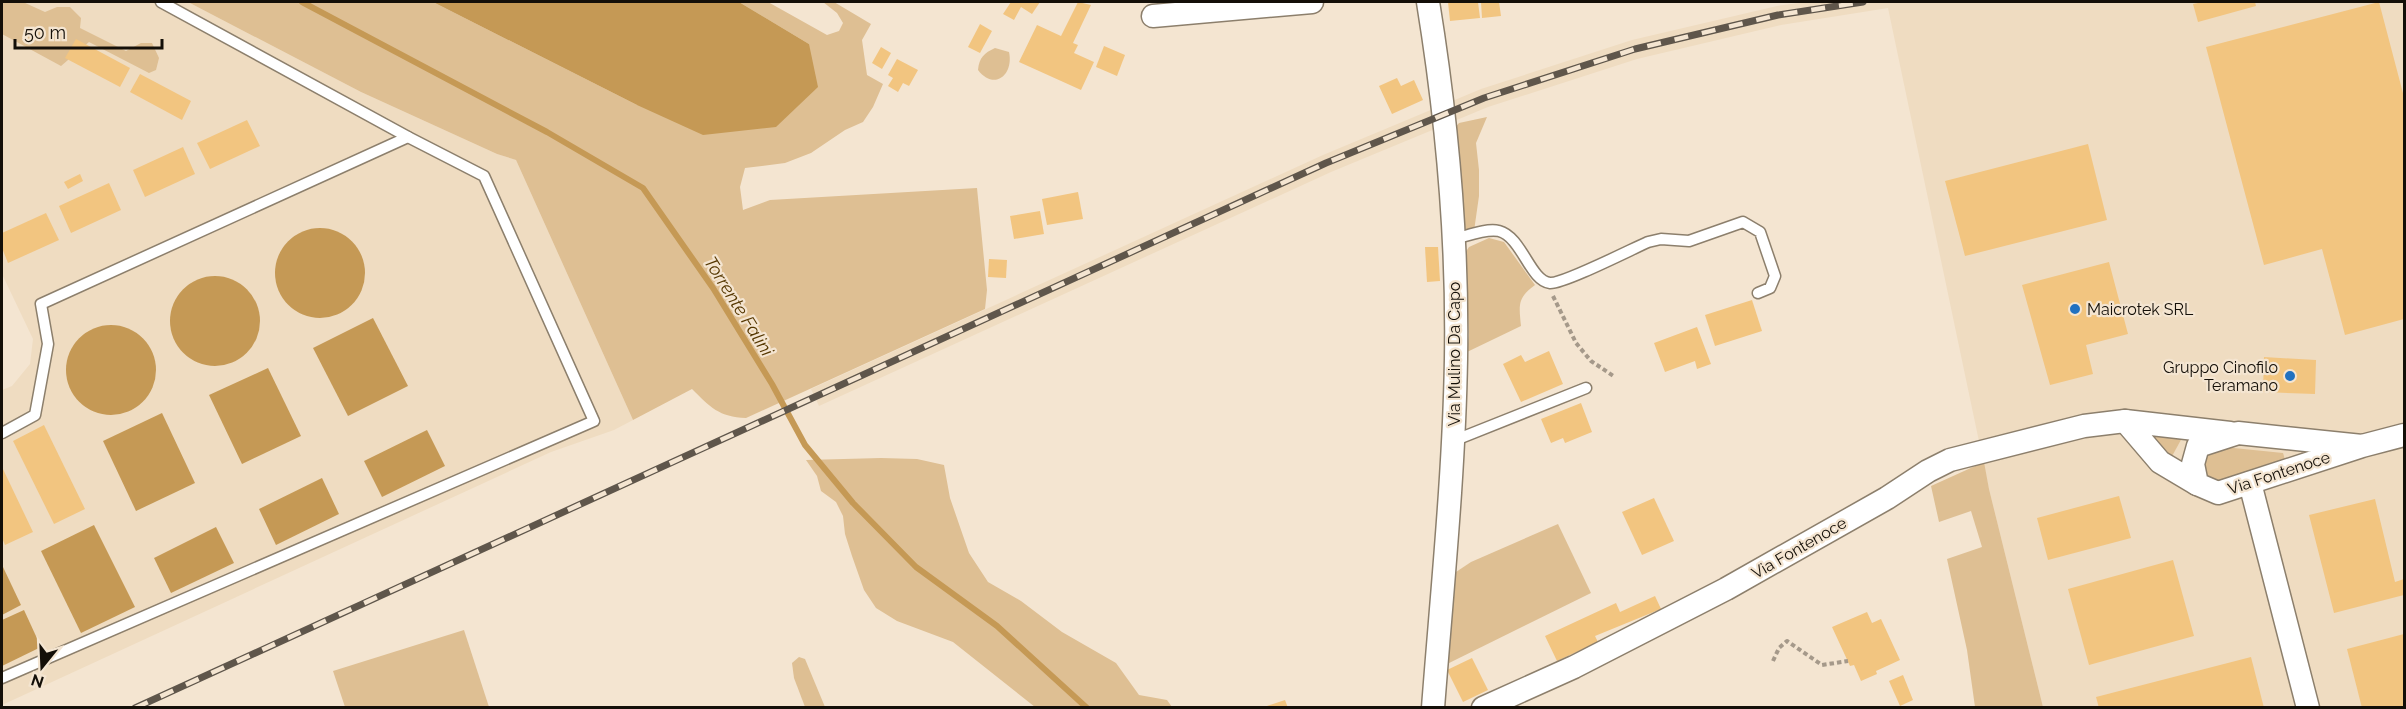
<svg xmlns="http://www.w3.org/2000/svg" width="2406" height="709" font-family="Raleway,sans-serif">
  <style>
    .built { fill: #efdcc1 }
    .green { fill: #debf93 }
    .water { fill: #c59955 }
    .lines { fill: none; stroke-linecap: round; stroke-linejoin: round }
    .stream { stroke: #c59955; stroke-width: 6 }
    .building { fill: #f2c580 }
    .lane-casing { stroke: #8c7f6c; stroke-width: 13 }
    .street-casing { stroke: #8c7f6c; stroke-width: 25 }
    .path { stroke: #a5998a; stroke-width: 4; stroke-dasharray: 4.5 3; stroke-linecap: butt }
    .lane { stroke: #fff; stroke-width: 10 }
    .street { stroke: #fff; stroke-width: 22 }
    .rail-casing { stroke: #5f564b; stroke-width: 7 }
    .rail { stroke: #f4e5d1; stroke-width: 4.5; stroke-dasharray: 14; stroke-linecap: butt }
    .poi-dot { fill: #2171c0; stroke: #f4e5d1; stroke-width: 2 }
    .labels { text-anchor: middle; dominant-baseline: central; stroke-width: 4.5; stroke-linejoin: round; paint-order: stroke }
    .poi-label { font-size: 16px; fill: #140f08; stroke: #f4e5d1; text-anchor: start }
    .street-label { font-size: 16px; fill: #140f08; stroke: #f4e5d1 }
    .water-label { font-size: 18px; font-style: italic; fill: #553700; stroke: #f4e5d1 }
  </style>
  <rect width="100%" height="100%" fill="#f4e5d1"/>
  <g class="built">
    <polygon points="2,2 188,2 361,92 497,154 516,160 633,420 614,430 551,452 2,705 2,390 12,386 30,364 33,339 2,274"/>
    <polygon points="1806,2 2404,2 2404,707 2043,707 1989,489 1888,8 1781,25 1637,59 1488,107 1331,172 819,406 811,389 1323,155 1481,89 1632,40 1777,6"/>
  </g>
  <g class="green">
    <polygon points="2,2 23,2 45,12 57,7 70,7 81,18 80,28 126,51 141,43 152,43 159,58 156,70 149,73 89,42 61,66 2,34"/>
    <path d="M188,2H433L637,105L809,44L739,2H768L827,35L839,31L843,23L837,13L823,2H834L871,24L862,40L867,75L883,84L873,107L863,122L845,130L811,153L785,163L745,168L740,187L743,210L770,200L977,188L987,290L985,309L746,418C719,417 710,407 692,389L633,420L516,160L497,154L361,92Z"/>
    <path d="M995,48L1009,52C1014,75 994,91 978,70C979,58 984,53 995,48Z"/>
    <polygon points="1487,117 1476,143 1479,170 1479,196 1474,231 1463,234 1453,130 1459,123"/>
    <path d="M1489,238L1504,242L1535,285C1517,298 1519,305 1521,326L1467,352L1469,335L1465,253L1469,247Z"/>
    <polygon points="2147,430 2182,438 2171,458"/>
    <polygon points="2214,446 2283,453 2286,463 2283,466 2213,482 2206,478 2201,453"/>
    <polygon points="881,458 917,459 944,465 950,498 969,553 988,582 1021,601 1062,632 1116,663 1139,695 1167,700 1172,707 1035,707 953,642 897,621 876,608 864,590 852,556 845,534 843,516 836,502 821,491 817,476 806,460"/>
    <polygon points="1984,462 1989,489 2043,707 1975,707 1967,650 1947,559 1982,547 1971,511 1939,522 1931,486"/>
    <polygon points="1558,524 1591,593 1441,667 1450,576 1471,562"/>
    <polygon points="464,630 489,707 345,707 333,671"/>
    <polygon points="799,657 805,659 825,707 805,707 794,678 792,663"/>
  </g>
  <g class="water">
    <polygon points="433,2 739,2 809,44 818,87 776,127 703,135 637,105"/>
    <circle cx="320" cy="273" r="45"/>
    <circle cx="215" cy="321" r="45"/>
    <polygon points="373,318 408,386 348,416 313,348"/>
    <circle cx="111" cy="370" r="45"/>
    <polygon points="268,368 301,436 242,464 209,395"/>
    <polygon points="162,413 195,483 136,511 103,441"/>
    <polygon points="427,430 445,466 382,497 364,461"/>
    <polygon points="322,478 339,514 276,545 259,509"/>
    <polygon points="94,525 135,607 81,633 41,551"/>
    <polygon points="216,527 234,563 171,593 154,558"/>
    <polygon points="3,567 21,605 2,615 2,568"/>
    <polygon points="24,610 41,647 2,666 2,620"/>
  </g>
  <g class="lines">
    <polyline class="stream" points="302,2 547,132 643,188 713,288 772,384 805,445 853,503 916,567 997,626 1087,708"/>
  </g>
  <g class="building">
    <polygon points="1011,2 1040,2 1032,14 1021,7 1014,20 1003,14"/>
    <polygon points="1078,2 1091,5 1073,43 1078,45 1074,53 1094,62 1081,90 1019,62 1037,25 1061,36"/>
    <polygon points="1448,2 1478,2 1480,18 1450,21"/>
    <polygon points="1481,2 1499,2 1501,16 1482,18"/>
    <polygon points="2203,2 2255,2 2256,6 2198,22 2193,4"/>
    <polygon points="2379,2 2404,97 2404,319 2345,335 2322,249 2264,265 2206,47"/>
    <polygon points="980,24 992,31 980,53 968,47"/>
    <polygon points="76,39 130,68 120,87 65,58"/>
    <polygon points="1104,46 1125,55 1117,76 1096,67"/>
    <polygon points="881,47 891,53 882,69 872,63"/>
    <polygon points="897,59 918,70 909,86 903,83 898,92 888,86 893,78 888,75"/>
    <polygon points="140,74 191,101 182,120 130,92"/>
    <polygon points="1397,78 1401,86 1414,80 1423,100 1392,114 1379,86"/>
    <polygon points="247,120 260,146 210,169 197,143"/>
    <polygon points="2088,144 2107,220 1965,256 1945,181"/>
    <polygon points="183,147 195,174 145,197 133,170"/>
    <polygon points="80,174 83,181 68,189 64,182"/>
    <polygon points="109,183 121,210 71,233 59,206"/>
    <polygon points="1078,192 1083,219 1047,225 1042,199"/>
    <polygon points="1040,211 1044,234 1014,239 1010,216"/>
    <polygon points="46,213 59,240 8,263 2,248 2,233"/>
    <polygon points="1425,247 1438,247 1440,281 1427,282"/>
    <polygon points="989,259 1007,260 1006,278 988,277"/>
    <polygon points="2109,262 2128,334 2086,345 2093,374 2050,385 2022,285"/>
    <polygon points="1752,300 1762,331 1715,346 1705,315"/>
    <polygon points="1697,327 1711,364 1697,369 1695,361 1665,372 1654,343"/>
    <polygon points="1549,351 1563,384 1521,402 1503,364 1521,355 1525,362"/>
    <polygon points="2264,357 2316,360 2315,394 2263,392"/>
    <polygon points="1581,403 1592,432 1565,443 1563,438 1551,443 1541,419"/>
    <polygon points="44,425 85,509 54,524 13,441"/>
    <polygon points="2,467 33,532 5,545 2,538"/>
    <polygon points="2119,496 2131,538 2048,560 2037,518"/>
    <polygon points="1654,498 1674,541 1642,555 1622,512"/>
    <polygon points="2375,499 2395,582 2404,579 2404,595 2334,613 2309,515"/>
    <polygon points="2173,560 2194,636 2089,665 2068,589"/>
    <polygon points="1655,596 1661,609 1595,636 1598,642 1557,661 1545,636 1616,603 1620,612"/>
    <polygon points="1867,612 1872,623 1881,619 1900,660 1876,671 1877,674 1861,681 1854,665 1850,666 1832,627"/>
    <polygon points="2404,634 2404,708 2362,708 2347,649"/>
    <polygon points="2251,657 2264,708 2099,708 2096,697"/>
    <polygon points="1472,658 1488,690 1463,702 1447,670"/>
    <polygon points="1903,675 1913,700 1900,706 1889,681"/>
    <polygon points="1285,700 1288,708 1264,708 1264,707"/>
  </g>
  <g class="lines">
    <defs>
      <g id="lane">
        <path d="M1454,239C1467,236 1486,228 1499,231C1522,237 1530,281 1550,283C1563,284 1632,249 1648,242L1661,239L1689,241L1743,222L1760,232L1775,276L1770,288L1758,293"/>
        <polyline points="2,433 35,415 48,344 41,304 408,137"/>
        <polyline points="1453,441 1586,388"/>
        <polyline points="2,678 594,421 484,176 408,137 161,2"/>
      </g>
      <g id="street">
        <path d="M1428,2C1447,119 1458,240 1456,359C1454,475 1442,591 1433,708"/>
        <polyline points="1153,16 1312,2"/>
        <polyline points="2362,446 2238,433 2198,446 2193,464 2197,484 2218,493 2362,446 2404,435"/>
        <polyline points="2250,483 2308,708"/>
        <polyline points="2197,484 2160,462 2125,421 2230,433"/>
        <polyline points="1483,708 1574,667 1726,589 1887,498 1928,471 1950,460 2084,426 2125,421"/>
      </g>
    </defs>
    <use href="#lane" class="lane-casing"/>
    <use href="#street" class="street-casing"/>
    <g class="path">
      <polyline points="1553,296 1576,343 1591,361 1615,377"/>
      <polyline points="1773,661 1779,648 1787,641 1822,665 1848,661"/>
    </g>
    <use href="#lane" class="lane"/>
    <use href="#street" class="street"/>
    <defs>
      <polyline id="rail" points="135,708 1326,163 1484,98 1635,49 1778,15 1863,2"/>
    </defs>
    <use href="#rail" class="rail-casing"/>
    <use href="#rail" class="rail"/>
  </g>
  <g class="poi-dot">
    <circle cx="2075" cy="309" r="6"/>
    <circle cx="2290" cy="376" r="6"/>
  </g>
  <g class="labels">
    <g class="poi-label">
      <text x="2087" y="309">Maicrotek SRL</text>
      <text x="2278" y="367" text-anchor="end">Gruppo Cinofilo<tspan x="2278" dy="18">Teramano</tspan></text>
    </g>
    <g class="street-label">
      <text transform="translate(1454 354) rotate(-90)">Via Mulino Da Capo</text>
      <text transform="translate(2279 473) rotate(-18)">Via Fontenoce</text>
      <text transform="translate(1799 548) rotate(-30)">Via Fontenoce</text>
    </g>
    <g class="water-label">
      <text transform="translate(739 306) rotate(58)">Torrente Falini</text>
    </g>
  </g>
  <rect width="2406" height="709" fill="none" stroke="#140f08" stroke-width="6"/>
  <g transform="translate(42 667) rotate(198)" stroke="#f4e5d1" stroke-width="4.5" paint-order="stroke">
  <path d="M0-4.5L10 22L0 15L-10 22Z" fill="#140f08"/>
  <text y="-9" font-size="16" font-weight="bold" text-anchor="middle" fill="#140f08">N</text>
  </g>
  <path d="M15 39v9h147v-9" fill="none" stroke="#140f08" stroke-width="3"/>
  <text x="24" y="39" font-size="18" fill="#140f08" stroke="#f4e5d1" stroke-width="4.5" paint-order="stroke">50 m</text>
</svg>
